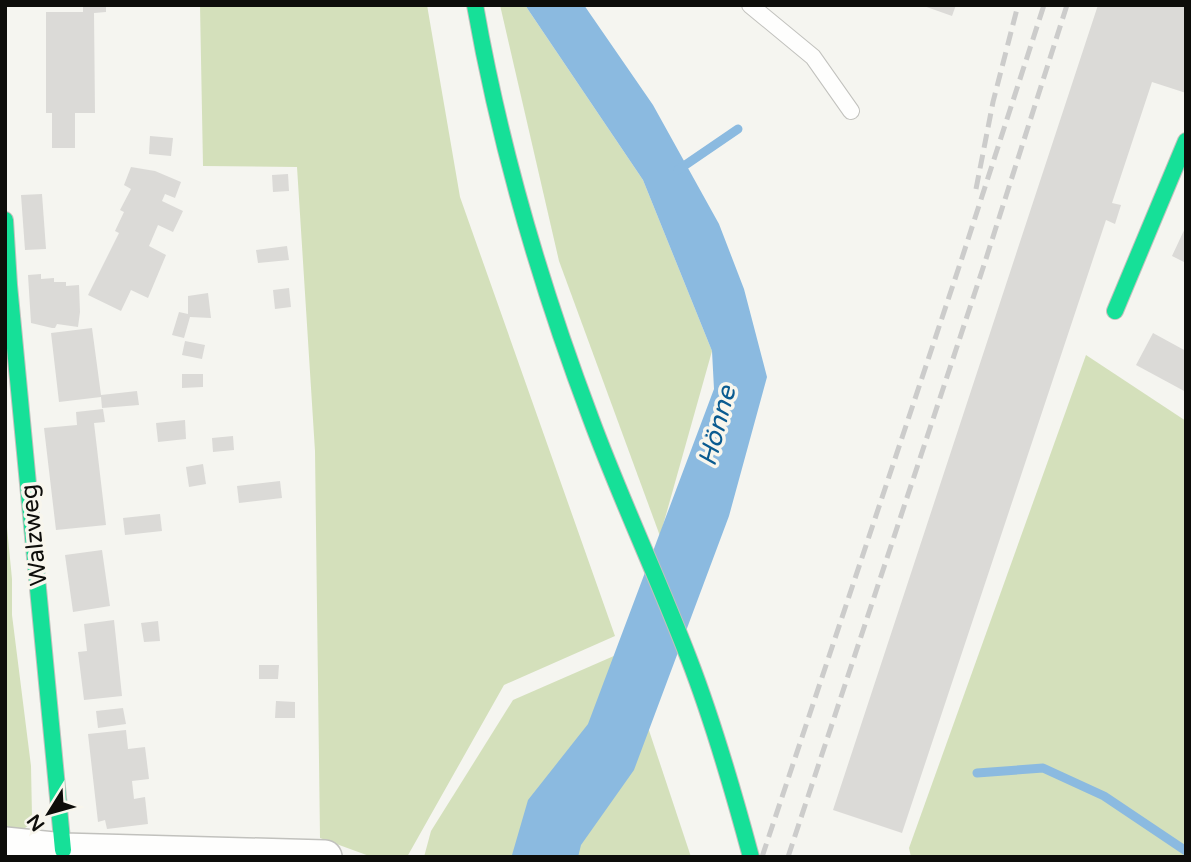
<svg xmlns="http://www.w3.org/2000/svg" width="1191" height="862" font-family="'Varela Round',sans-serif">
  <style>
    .green { fill: #d4e0bb }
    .water { fill: #8bbae0 }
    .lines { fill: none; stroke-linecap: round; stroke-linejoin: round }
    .stream { stroke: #8bbae0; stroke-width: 9 }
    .building { fill: #dbdad7 }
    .lane-casing { stroke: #c1c1bd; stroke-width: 18 }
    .street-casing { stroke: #c1c1bd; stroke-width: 36 }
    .fast-casing { stroke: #c1c1bd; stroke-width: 18 }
    .lane { stroke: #fefefd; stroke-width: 16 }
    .street { stroke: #fefefd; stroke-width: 33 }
    .fast { stroke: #16e098; stroke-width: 16 }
    .rail { stroke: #cccccb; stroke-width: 5; stroke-dasharray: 14 7; stroke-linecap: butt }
    .labels { text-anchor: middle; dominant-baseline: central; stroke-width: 7; stroke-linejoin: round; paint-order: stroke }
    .street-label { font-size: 24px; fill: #0d0d0a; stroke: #f8f6ed }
    .water-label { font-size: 26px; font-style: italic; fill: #0a5b90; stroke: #f8f6ed }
  </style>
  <rect width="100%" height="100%" fill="#f5f5f0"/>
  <g class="green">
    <polygon points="200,5 427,5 460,197 615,636 504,685 407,857 372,857 320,838 315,451 297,167 203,166"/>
    <polygon points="500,5 525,5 643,180 712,351 660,536 559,261"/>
    <polygon points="1086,355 1186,421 1186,857 911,857 909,848"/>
    <polygon points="5,507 12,579 12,615 31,766 32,817 29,825 21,831 5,828"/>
    <polygon points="623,652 691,857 424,857 431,831 513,700"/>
  </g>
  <polygon class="water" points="525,5 584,5 653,105 719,224 744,289 767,377 729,516 634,770 581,845 578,857 512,857 512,855 528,800 588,724 714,389 712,351 643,180"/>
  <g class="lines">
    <g class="stream">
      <polyline points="678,170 738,129"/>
      <polyline points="977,773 1043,768 1104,796 1186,851"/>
    </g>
  </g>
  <g class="building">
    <polygon points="83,5 106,5 106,12 94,13 95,113 75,113 75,148 52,148 52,113 46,113 46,12 83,12"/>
    <polygon points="921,5 956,5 952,16"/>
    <polygon points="1098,5 1186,5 1186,93 1152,82 1112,203 1121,205 1115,224 1106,220 902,833 833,810"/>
    <polygon points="150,136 173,138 171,156 149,154"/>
    <polygon points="131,167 155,171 181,182 175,198 165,194 162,201 183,211 173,232 158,225 149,246 166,255 148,298 131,290 121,311 88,295 119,233 115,231 124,212 120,210 131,189 124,185"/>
    <polygon points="288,174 289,191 273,192 272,175"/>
    <polygon points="42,194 46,249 25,250 21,195"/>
    <polygon points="1186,226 1186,263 1172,256"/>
    <polygon points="287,246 289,260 258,263 256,250"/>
    <polygon points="41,274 41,279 54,278 54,282 66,282 66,286 79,285 80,312 78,327 57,324 55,328 52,328 31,323 28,275"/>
    <polygon points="289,288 291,307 275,309 273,290"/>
    <polygon points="208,293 211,318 190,317 184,338 172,335 179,312 188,314 188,296"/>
    <polygon points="92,328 101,395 137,391 139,405 102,408 101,397 59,402 51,333"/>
    <polygon points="1153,333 1186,351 1186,392 1136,365"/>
    <polygon points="185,341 205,345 202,359 182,355"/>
    <polygon points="182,374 203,374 203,387 182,388"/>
    <polygon points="103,409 105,422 94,423 106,525 56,530 44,428 77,425 76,412"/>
    <polygon points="185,420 186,439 158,442 156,423"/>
    <polygon points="233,436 234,450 213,452 212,438"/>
    <polygon points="203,464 206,484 189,487 186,467"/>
    <polygon points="280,481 282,498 239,503 237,486"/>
    <polygon points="160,514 162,531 125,535 123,518"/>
    <polygon points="102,550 110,606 73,612 65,555"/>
    <polygon points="114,620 122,696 84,700 78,652 87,651 84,624"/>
    <polygon points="158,621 160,641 144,642 141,623"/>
    <polygon points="259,665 279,665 278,679 259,679"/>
    <polygon points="276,701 295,702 295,718 275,718"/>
    <polygon points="123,708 126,724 98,728 96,711"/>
    <polygon points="126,730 128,749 145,747 149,779 132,781 134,799 145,797 148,824 107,829 105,820 98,822 88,734"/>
  </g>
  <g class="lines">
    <defs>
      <polyline id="lane" points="750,5 813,57 851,111"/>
      <polyline id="street" points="5,844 63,850 325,857"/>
      <g id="fast">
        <path d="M475,5C500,147 540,284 591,419C621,500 658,578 689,659C714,724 733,790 751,857"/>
        <polyline points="5,220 9,285 63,850"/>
        <polyline points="1115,311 1186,141"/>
      </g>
    </defs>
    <use href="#lane" class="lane-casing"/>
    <use href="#street" class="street-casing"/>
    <use href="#fast" class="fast-casing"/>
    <use href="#lane" class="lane"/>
    <use href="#street" class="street"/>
    <use href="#fast" class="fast"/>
    <g class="rail">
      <polyline points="976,189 993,102 1018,5"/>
      <polyline points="762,857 962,258 1044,5"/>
      <polyline points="788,857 984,265 1067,5"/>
    </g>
  </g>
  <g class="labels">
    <g class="street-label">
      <text transform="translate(34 535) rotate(-96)">Walzweg</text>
    </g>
    <g class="water-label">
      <text transform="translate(717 426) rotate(-75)">Hönne</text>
    </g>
  </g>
  <rect width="1191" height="862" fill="none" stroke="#0d0d0a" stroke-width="14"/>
  <g transform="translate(49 813) rotate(233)" stroke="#f8f6ed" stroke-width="5" paint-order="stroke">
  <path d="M0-5L12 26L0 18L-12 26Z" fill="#0d0d0a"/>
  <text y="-10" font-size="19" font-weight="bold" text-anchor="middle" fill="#0d0d0a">N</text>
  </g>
</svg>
